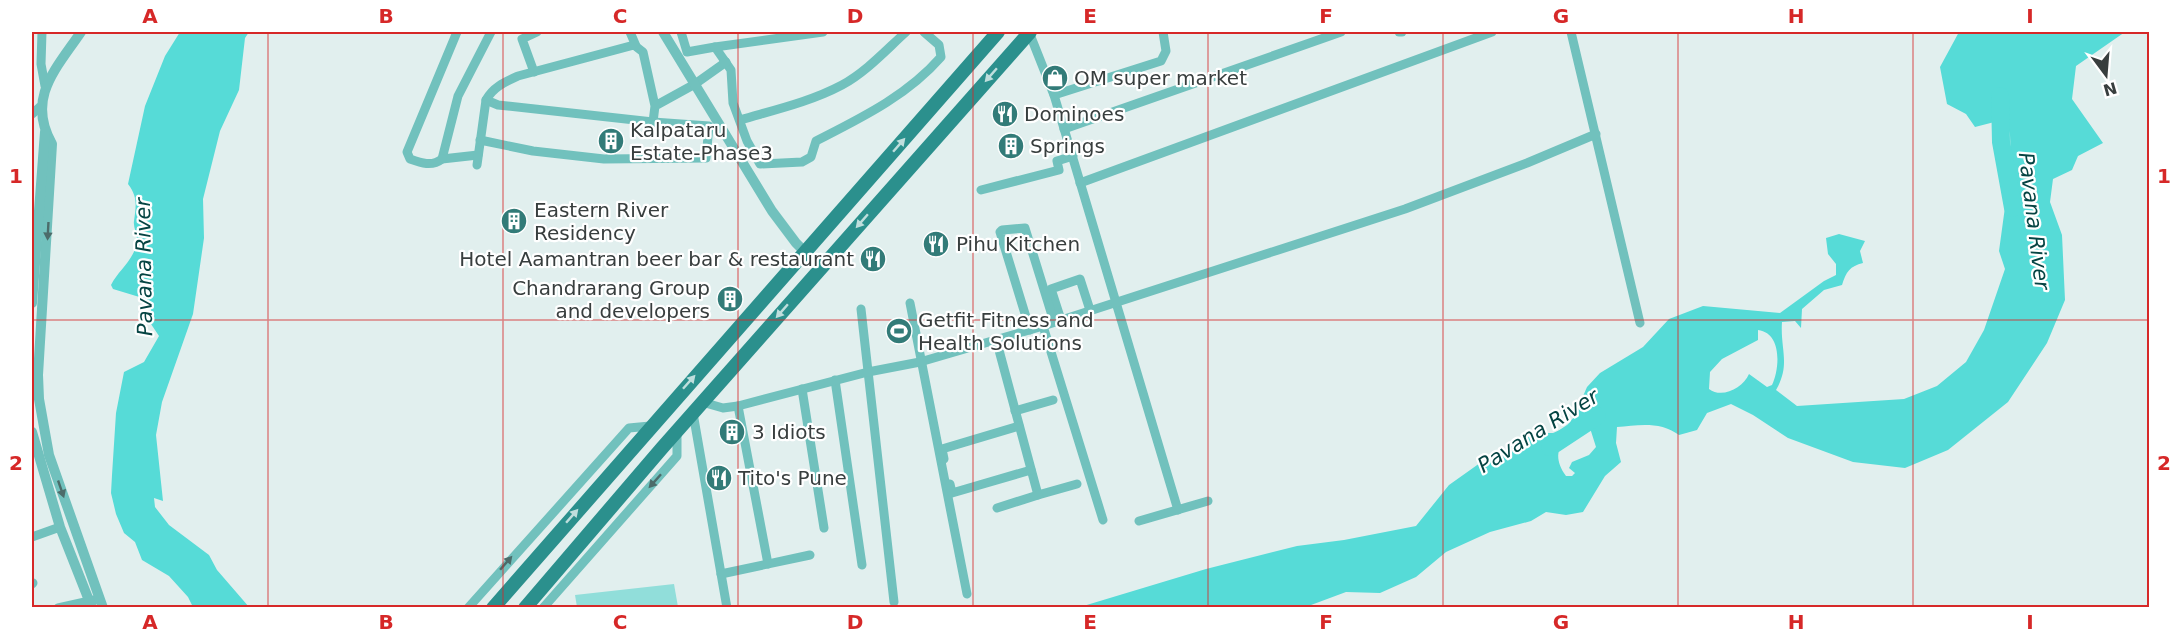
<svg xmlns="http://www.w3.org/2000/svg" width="2181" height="639" font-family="'DejaVu Sans',sans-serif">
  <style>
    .green { fill: #91deda }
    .water { fill: #56dbd7; fill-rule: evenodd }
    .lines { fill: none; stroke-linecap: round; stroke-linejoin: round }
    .river { stroke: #56dbd7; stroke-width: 18 }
    .minor { stroke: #71c1bd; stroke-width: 9 }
    .tertiary { stroke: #71c1bd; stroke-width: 10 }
    .primary { stroke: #2b908d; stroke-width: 14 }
    .oneway { fill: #bfdedd }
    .oneway2 { fill: #4c6c6a }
    .grid { fill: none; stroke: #d62828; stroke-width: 1.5; stroke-opacity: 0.55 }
    .labels { text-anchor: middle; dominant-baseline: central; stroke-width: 4.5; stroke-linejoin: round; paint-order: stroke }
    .poi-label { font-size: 20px; fill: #383e3e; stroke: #fff; text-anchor: start }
    .water-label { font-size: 21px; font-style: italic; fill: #054443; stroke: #fff }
    .neatline { fill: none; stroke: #d62828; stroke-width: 2 }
    .grid-label { font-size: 20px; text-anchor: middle; font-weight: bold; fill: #d62828 }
  </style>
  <rect width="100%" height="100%" fill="#e1efee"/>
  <polygon class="green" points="674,584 678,607 577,607 575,595"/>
  <g class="water">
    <path d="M180,32H249L245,38L239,90L220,131L203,199L204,238L193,314L162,402L156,435L163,501L154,498L155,507L169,525L209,555L217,570L249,607H193L188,597L169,576L142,560L135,542L124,533L116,514L111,493L112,475L116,413L124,372L144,362L159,336L151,324V307L146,299L113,289L111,285C119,269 136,259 137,239C137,233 133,227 134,221C136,206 138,197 128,184L145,106L165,56Z"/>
    <path d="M1959,32H2125L2076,66L2072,99L2103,143L2078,156L2072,170L2053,179L2050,202L2062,235L2065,300L2047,343L2008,402L1948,450L1905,468L1853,462L1788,438L1753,415L1731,404L1707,413L1697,430L1679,435C1661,421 1638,425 1617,427L1616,443L1621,462L1605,476L1583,512L1566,515L1546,512L1531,521L1490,532L1446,552L1416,577L1380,593L1346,592L1303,608L1080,607L1206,569L1297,546L1344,540L1416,526L1449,485L1480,463L1536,433H1553L1565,428L1574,417L1587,387L1600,373L1643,347L1669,319L1703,306L1780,313L1824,281L1836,275V264L1828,254L1826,238L1839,234L1865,241L1860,251L1863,263C1850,266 1846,272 1842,285L1824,290L1802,309L1801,328L1795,321L1782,322C1780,349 1791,364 1776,390L1797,406L1904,399L1937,386L1966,362L1984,330L2005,269L1999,251L2011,163L2010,135L2006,119L1975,127L1966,114L1947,104L1940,67ZM1758,330C1782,333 1780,368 1772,385L1767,387L1749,374C1743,388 1722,399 1709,389L1710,372L1722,359L1758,340ZM1583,427L1590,428L1596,447L1589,455L1572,462L1569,468L1575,473L1572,476H1566C1550,455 1560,436 1583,427Z"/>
  </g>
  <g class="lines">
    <g class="river">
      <polyline points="2000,96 2001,142 2013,208"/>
      <polyline points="1550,447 1597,416"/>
    </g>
    <g class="minor">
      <polyline points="42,32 41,64 45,86"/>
      <polyline points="630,32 636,46"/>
      <path d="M681,32L687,52L715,47L731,70L733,103L747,141L760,164L802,162L811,157L816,141C861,118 907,96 941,57L939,45L924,32"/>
      <polyline points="1029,32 1054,95 1178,510"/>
      <polyline points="1399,32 1402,32"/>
      <polyline points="1571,32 1640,323"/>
      <polyline points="715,47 823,32"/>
      <polyline points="534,72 522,39 537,32"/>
      <polyline points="1054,95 1161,61 1166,51 1163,32"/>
      <path d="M655,106L653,122L498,105L486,100C493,87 505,82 518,76L634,45L643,52L655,106L695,84L726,62"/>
      <polyline points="32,114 40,107"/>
      <path d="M740,120C774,110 810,102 842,85C866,72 886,50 906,32"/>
      <polyline points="1064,129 1341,32"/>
      <polyline points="480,140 533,151 604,159 706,158 709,126 653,122"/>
      <polyline points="478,155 442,159 458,96 491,32"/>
      <path d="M442,159C432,167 421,163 410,159L407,152L457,32"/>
      <polyline points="477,165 486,100"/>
      <polyline points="1080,183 1492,32"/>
      <polyline points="981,190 1059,170 1057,161 1073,156"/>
      <polyline points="910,303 967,594"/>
      <polyline points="861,309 894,602"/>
      <polyline points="1061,320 1051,289 1080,279 1090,310"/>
      <polyline points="1043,326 1103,520"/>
      <polyline points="1030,330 1000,232 1002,230 1025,228 1054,322"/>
      <polyline points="996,339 1038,495 1077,484"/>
      <polyline points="835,380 862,565"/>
      <polyline points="802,389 824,528"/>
      <polyline points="702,402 723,408 738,406 868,372 920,362 1043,326 1405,209 1527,163 1596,134"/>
      <polyline points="738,406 768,564"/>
      <polyline points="1015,411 1053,400"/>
      <polyline points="693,413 727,608"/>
      <polyline points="944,459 942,449 1019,426"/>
      <polyline points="950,484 952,493 1031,470"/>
      <polyline points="997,508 1038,495"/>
      <polyline points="1139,521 1208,501"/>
      <polyline points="32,537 60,527"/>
      <polyline points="721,574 810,555"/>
      <polyline points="32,584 33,583"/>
      <polyline points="58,608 94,600"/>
      <polyline points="468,608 629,428 650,426"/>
      <polyline points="543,608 677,456 677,431"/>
    </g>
    <g class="tertiary">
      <path d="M81,32C56,69 26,98 52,144L38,375L39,399L49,455L103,608"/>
      <polyline points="663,32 772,211 796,243 821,268"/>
      <polyline points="32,303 45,132"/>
      <polyline points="32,432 60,527 92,608"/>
    </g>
    <g class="primary">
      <polyline points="493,608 998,32"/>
      <polyline points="525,608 662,448 1030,32"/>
    </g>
  </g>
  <defs><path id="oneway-solid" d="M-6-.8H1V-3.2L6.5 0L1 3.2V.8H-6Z" transform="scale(1.5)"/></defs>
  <g class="oneway">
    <use href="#oneway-solid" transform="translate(991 75) rotate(131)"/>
    <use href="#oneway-solid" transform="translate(899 145) rotate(-49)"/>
    <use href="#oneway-solid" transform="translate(862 221) rotate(131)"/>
    <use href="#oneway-solid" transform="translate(782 311) rotate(131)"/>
    <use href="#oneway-solid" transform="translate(689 382) rotate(-48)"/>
    <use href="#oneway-solid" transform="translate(572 516) rotate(-49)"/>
  </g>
  <g class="oneway2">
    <use href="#oneway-solid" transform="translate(48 231) rotate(93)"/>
    <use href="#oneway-solid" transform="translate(655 481) rotate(132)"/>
    <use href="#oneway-solid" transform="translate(61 489) rotate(71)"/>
    <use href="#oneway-solid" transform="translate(506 563) rotate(-49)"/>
  </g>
  <path class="grid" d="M268,32V608M503,32V608M738,32V608M973,32V608M1208,32V608M1443,32V608M1678,32V608M1913,32V608M32,320H2150"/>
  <defs>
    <symbol id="shop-disc" viewBox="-11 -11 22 22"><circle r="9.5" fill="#327b78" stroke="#fff"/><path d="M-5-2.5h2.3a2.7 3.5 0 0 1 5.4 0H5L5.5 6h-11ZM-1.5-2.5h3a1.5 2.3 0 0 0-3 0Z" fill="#fff"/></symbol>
    <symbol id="restaurant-disc" viewBox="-11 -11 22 22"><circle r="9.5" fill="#327b78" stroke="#fff"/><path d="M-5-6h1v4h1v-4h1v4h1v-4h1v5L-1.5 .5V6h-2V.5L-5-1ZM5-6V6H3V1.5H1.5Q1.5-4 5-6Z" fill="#fff"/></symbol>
    <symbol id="building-disc" viewBox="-11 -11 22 22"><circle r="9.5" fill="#327b78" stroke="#fff"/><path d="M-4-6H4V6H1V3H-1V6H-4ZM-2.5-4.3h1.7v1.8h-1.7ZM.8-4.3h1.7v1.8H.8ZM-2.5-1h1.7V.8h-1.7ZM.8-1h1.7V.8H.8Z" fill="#fff"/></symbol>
    <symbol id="stadium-disc" viewBox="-11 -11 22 22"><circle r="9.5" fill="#327b78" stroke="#fff"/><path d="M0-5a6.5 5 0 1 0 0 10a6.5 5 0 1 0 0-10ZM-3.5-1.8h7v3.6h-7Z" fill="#fff"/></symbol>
  </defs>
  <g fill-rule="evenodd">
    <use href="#shop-disc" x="1040" y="63" width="30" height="30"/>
    <use href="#restaurant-disc" x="990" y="99" width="30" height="30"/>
    <use href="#building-disc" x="596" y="126" width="30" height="30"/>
    <use href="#building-disc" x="996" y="131" width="30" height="30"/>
    <use href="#building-disc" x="499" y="206" width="30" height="30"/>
    <use href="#restaurant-disc" x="921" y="229" width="30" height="30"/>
    <use href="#restaurant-disc" x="858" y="244" width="30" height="30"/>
    <use href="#building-disc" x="715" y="284" width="30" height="30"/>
    <use href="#stadium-disc" x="884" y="316" width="30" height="30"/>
    <use href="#building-disc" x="717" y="417" width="30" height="30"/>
    <use href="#restaurant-disc" x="704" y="463" width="30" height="30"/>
  </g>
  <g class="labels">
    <g class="poi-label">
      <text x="1074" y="78">OM super market</text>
      <text x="1024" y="114">Dominoes</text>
      <text x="630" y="130">Kalpataru<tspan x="630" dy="23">Estate-Phase3</tspan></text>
      <text x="1030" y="146">Springs</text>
      <text x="534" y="210">Eastern River<tspan x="534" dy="23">Residency</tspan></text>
      <text x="956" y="244">Pihu Kitchen</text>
      <text x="854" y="259" text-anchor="end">Hotel Aamantran beer bar &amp; restaurant</text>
      <text x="710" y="288" text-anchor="end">Chandrarang Group<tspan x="710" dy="23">and developers</tspan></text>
      <text x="918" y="320">Getfit Fitness and<tspan x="918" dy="23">Health Solutions</tspan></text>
      <text x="752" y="432">3 Idiots</text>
      <text x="738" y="478">Tito's Pune</text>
    </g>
    <g class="water-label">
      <text transform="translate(2034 221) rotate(83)">Pavana River</text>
      <text transform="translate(144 267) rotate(-91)">Pavana River</text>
      <text transform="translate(1538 431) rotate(-32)">Pavana River</text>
    </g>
  </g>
  <rect width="2181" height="639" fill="none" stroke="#ffffff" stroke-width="66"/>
  <g transform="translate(2106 75) rotate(164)" stroke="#ffffff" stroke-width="4.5" paint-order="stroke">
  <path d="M0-4.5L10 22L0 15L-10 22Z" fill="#383e3e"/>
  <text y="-9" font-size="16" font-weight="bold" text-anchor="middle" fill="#383e3e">N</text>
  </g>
  <rect x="33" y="33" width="2115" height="573" class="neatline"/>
  <g class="grid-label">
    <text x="150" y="23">A</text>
    <text x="386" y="23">B</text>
    <text x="620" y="23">C</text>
    <text x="855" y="23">D</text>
    <text x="1090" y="23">E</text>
    <text x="1326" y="23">F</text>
    <text x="1561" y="23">G</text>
    <text x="1796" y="23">H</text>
    <text x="2030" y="23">I</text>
    <text x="16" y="183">1</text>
    <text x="2164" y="183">1</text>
    <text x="16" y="470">2</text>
    <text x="2164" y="470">2</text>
    <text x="150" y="629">A</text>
    <text x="386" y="629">B</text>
    <text x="620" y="629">C</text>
    <text x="855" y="629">D</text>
    <text x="1090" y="629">E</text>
    <text x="1326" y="629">F</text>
    <text x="1561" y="629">G</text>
    <text x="1796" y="629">H</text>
    <text x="2030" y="629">I</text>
  </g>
</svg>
